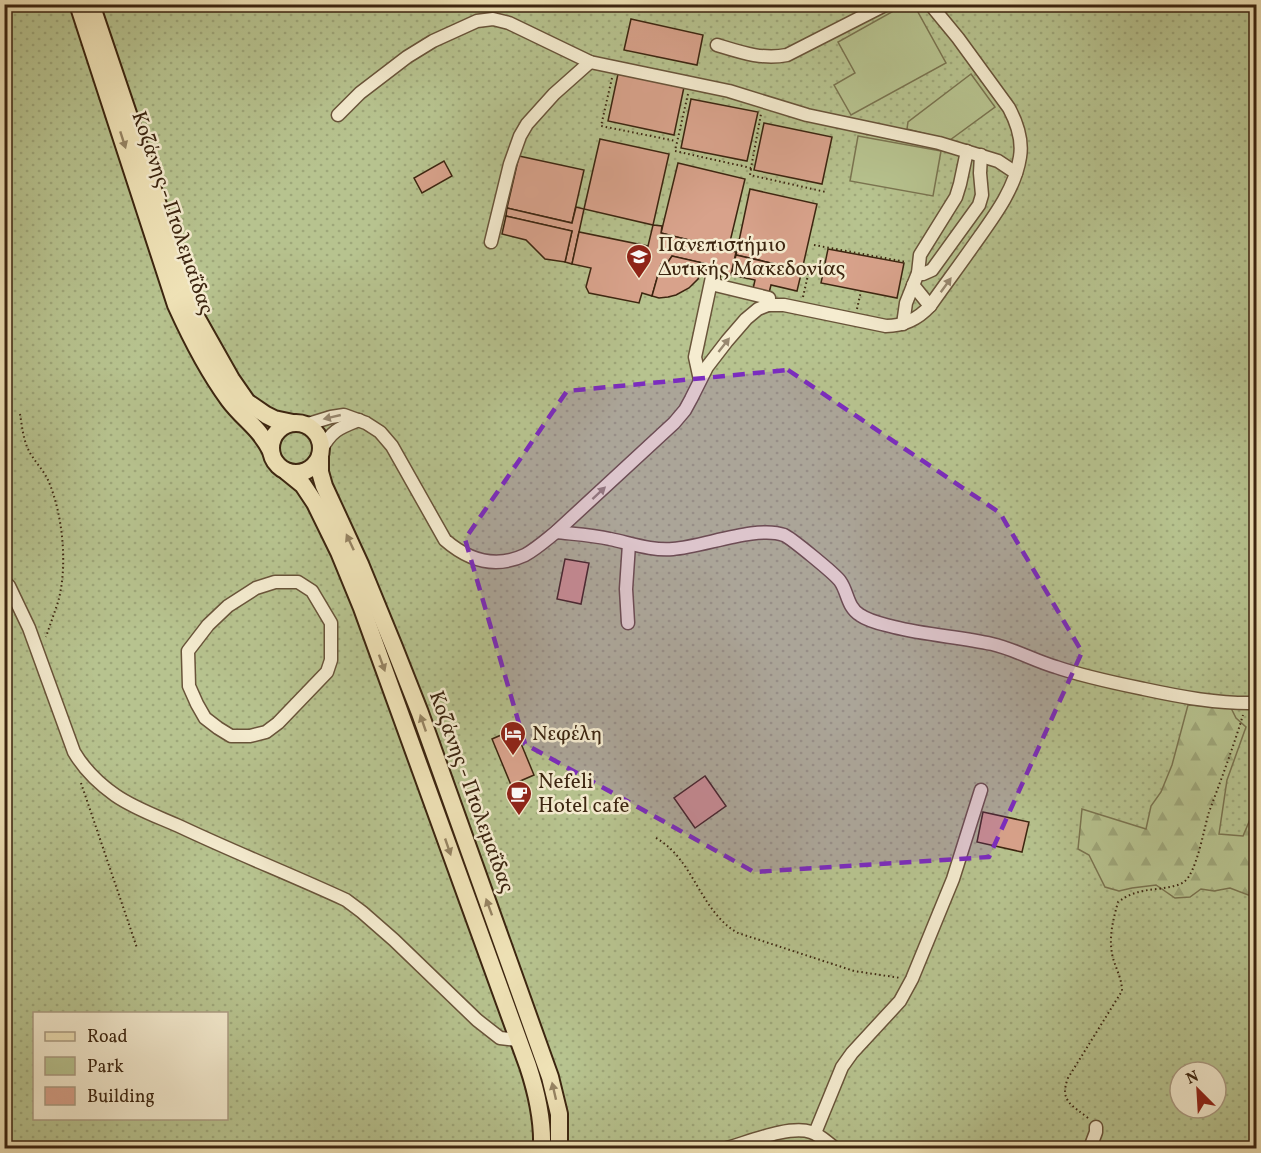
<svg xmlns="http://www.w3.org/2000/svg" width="1261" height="1153" font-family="Vollkorn,serif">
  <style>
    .green { fill: url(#green-dots); stroke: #7a7450; stroke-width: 1.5; fill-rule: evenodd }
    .forest { fill: url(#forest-firs); stroke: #7a7450; stroke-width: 1.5 }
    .pitch { fill: #b7c38f; stroke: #7a7450; stroke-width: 1.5 }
    .building { fill: #d8a28b; stroke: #3c2510; stroke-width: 1.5 }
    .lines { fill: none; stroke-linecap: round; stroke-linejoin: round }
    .minor-casing { stroke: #69543a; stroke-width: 15 }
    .major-casing { stroke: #3c2510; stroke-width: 20 }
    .path { stroke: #3c2510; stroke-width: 2; stroke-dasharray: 1.5 3; stroke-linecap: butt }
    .minor { stroke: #f5ecd0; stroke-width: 12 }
    .major { stroke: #efe2b6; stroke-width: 16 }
    .oneway { fill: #968463 }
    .oneway2 { fill: #988870 }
    .marked { fill: #7b2cbf; fill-opacity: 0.2; stroke: #7b2cbf; stroke-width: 4.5; stroke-dasharray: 12 8; stroke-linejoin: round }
    .labels { text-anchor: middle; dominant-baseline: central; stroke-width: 5; stroke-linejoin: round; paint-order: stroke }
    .street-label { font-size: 21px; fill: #3c2510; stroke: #f5ecd0 }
    .poi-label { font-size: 21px; fill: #3c2510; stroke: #f5ecd0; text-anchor: start }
  </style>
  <defs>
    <pattern id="green-dots" width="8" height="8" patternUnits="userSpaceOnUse" patternTransform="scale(1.5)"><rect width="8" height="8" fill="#b7c38f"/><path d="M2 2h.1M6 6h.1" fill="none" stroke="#9ea77a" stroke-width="1.8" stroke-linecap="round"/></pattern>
    <pattern id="forest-firs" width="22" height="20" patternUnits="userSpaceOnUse" patternTransform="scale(1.5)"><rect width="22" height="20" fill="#b7c38f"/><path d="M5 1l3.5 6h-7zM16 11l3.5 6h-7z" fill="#9ea77a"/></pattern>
  </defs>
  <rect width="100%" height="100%" fill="#efe2b6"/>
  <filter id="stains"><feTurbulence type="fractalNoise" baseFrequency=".00333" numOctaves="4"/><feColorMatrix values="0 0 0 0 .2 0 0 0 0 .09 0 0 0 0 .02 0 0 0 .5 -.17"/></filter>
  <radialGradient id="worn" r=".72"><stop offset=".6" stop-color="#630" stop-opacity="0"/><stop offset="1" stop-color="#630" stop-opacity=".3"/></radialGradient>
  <path class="green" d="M5,5H1256V1148H5ZM34,1014H226V1118H34ZM1180,1072H1216V1108H1180Z"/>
  <polygon class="forest" points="1188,705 1231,708 1236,718 1246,727 1227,780 1219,834 1243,836 1252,815 1256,814 1256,898 1230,888 1214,891 1201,889 1190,897 1175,898 1156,885 1132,888 1119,891 1105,887 1089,855 1078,849 1082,809 1146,829 1151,806 1161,792 1172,765"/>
  <g class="pitch">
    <polygon points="906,4 914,5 946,63 851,115 834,85 855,73 838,42"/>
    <polygon points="971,74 995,107 950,140 907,129 908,122"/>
    <polygon points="858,136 941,151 933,196 850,181"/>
  </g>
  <g class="building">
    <polygon points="631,19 703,35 697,65 624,50"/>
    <polygon points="618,74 684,87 674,135 608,121"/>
    <polygon points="691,99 758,112 747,161 681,148"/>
    <polygon points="764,123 832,137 822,184 754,170"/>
    <polygon points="600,139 669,154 653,225 584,209"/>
    <polygon points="519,156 584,170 572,223 507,208"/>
    <polygon points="444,161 452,176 422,193 414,178"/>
    <polygon points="678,163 745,179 728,250 661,233"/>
    <polygon points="750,189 817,204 802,270 736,255"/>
    <polygon points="576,207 584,209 572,264 565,262 572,231 506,216 507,208 572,223"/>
    <polygon points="506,216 572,231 565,262 545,259 526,240 502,234"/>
    <polygon points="653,225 662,226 661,233 736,252 731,275 721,274 720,279 705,276 707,264 672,256 668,262 661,264 652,296 642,293 639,303 589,293 586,287 591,268 572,264 579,232 648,246"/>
    <polygon points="828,249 904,263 897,298 821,283"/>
    <polygon points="736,255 802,270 797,291 771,285 769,293 753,289 755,280 731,275"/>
    <polygon points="672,256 703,263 698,279 689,288 676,295 668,297 659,298 652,296 661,264 668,262"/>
    <polygon points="565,559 589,563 581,604 557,599"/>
    <polygon points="515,729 534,775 511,785 492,739"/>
    <polygon points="705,776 726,806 695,828 674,798"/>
    <polygon points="983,812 1029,822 1022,852 977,842"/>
  </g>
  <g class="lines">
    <defs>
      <g id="minor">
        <path d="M717,45C740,52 762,60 787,55L887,4"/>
        <polyline points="338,115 360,93 407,57 433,41 477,21 493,19 509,23 590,62 729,91 807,115 939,143 998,161 1016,173"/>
        <polyline points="491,242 510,164 520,136 527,124 554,94 590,62"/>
        <polyline points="918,273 923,274 932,270 979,205 982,195 980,173 981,155"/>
        <polyline points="711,284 769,298 768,305"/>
        <polyline points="913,285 930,306"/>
        <polyline points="903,324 906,303 918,273 920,255 956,197 960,184 967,151"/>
        <polyline points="700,380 695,357 712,277"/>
        <path d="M305,425L331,417L344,415L366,423L380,432L392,446L445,540C468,560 495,569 525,555C536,549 546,540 556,532L674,423L685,410L691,399L707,367L727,341L746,319L758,309L768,305H784L886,326C903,326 918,319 930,306C944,286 959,266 973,246C992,219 1015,190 1020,157C1023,139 1017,123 1009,108L958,38L930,4"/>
        <path d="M321,450C332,430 339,428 359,420"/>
        <path d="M556,532C574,534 593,535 610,539C630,543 652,551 673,549C703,547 757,525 784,535C791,538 835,574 840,581C848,592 847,607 860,615C870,622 883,624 894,627C926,635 960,637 992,644C1014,649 1035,661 1056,667C1085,677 1115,683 1144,689C1181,697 1219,704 1256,703"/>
        <path d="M4,581L9,586L29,628L74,752C84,769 98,783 115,795C135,809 159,817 181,827C236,853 292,875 346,900L362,912L394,940L477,1020L500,1038L518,1040"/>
        <polygon points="275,582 298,582 312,591 331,623 331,660 327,672 278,723 266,732 250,736 231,736 218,728 205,718 197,704 189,686 188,651 208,625 228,606 256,588"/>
        <polyline points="628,623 626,589 629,544"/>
        <polyline points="815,1133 842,1067 852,1053 900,1001 912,979 953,879 981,790"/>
        <path d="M727,1148C749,1142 789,1125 811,1132C820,1135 828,1143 835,1148"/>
        <polyline points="1090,1148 1096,1132 1096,1127"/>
      </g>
      <g id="major">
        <path d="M78,4L176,305C190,336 209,373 229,400C244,420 259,427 271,451"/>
        <polyline points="91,4 143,158 185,289 196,317 231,379 247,402 266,415 274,419 293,423"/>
        <circle cx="296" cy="448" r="25"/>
        <polyline points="320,457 320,472 324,486 360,564 394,647 420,713 550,1077 559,1114 559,1148"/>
        <path d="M287,472L303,485L315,503L339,552L362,608L528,1066C537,1093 543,1120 542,1148"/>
      </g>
    </defs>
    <use href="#minor" class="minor-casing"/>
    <use href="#major" class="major-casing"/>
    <g class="path">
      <polyline points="612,78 601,126 676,141"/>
      <polyline points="688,94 675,151 751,168 761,114"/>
      <polyline points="751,169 750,175 826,192"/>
      <polyline points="814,245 906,262"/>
      <polyline points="803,297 810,266"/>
      <polyline points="857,309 861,291"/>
      <path d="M20,414C22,426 23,438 28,449C33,460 43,469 48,480C63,514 68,567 58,602C54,614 50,625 46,637"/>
      <polyline points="81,783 137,948"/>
      <path d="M656,838C694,859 700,912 738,933L854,971L901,978"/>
      <path d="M1088,1118C1072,1105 1059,1101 1068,1078L1122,991C1122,979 1116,969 1113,958C1108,939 1113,920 1118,902C1130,893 1143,890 1158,889C1167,887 1176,887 1184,882C1197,872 1204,828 1209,812C1221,780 1233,748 1243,715"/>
    </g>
    <use href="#minor" class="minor"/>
    <use href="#major" class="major"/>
  </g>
  <defs><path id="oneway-solid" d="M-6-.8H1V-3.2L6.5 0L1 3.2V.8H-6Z" transform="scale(1.5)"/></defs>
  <g class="oneway">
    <use href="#oneway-solid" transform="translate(123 140) rotate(72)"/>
    <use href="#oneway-solid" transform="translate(350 542) rotate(-115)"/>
    <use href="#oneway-solid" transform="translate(382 663) rotate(70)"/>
    <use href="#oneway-solid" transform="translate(423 723) rotate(-109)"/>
    <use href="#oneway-solid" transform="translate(448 847) rotate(71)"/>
    <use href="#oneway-solid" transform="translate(489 907) rotate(-110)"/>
    <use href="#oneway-solid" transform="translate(554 1091) rotate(-103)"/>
  </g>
  <g class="oneway2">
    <use href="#oneway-solid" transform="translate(946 285) rotate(-54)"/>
    <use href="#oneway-solid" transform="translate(724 345) rotate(-52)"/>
    <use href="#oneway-solid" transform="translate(332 417) rotate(167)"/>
    <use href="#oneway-solid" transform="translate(599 493) rotate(-43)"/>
  </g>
  <path class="marked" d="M788,370L1000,513L1082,652L989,857L754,872L525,744L465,539L567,391Z"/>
  <defs>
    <symbol id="university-pin" viewBox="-11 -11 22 30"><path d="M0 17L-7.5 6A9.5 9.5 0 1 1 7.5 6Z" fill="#8f2418" stroke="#f5ecd0"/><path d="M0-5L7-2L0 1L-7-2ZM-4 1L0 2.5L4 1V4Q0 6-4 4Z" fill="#fff"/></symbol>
    <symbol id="hotel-pin" viewBox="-11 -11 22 30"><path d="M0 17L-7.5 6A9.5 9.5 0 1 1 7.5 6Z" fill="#8f2418" stroke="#f5ecd0"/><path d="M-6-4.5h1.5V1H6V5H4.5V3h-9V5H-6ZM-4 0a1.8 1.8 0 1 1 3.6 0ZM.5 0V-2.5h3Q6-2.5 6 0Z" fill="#fff"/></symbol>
    <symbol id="cafe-pin" viewBox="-11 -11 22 30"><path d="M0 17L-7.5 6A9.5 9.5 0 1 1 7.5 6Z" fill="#8f2418" stroke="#f5ecd0"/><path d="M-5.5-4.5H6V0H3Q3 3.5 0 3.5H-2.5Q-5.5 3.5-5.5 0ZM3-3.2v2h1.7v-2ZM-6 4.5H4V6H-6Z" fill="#fff"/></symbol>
  </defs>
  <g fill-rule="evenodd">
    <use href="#university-pin" x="624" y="242" width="30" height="40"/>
    <use href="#hotel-pin" x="498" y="719" width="30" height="40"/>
    <use href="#cafe-pin" x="504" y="779" width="30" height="40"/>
  </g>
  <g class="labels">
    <g class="street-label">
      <text transform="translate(172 213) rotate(71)">Κοζάνης - Πτολεμαΐδας</text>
      <text transform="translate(471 792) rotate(70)">Κοζάνης - Πτολεμαΐδας</text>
    </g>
    <g class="poi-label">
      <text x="658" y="245">Πανεπιστήμιο<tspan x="658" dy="24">Δυτικής Μακεδονίας</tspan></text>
      <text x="532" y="734">Νεφέλη</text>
      <text x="538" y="782">Nefeli<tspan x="538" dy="24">Hotel cafe</tspan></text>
    </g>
  </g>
  <rect width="1261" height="1153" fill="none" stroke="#efe2b6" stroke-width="24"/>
  <rect x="6" y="6" width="1249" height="1141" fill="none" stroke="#3c2510" stroke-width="3"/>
  <rect x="12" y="12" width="1237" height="1129" fill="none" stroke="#3c2510" stroke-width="1.5"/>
  <rect x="33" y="1012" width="195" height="108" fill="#f5ecd0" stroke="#ab9c83" stroke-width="1.5"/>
  <rect x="45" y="1032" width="30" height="9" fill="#efe2b6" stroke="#ab9c83" stroke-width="1.5"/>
  <text x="87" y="1042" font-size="18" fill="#3c2510">Road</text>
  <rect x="45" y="1057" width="30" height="18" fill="#b7c38f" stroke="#ab9c83" stroke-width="1.5"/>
  <text x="87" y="1072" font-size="18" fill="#3c2510">Park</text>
  <rect x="45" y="1087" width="30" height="18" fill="#d8a28b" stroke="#ab9c83" stroke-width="1.5"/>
  <text x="87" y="1102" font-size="18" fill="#3c2510">Building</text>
  <g transform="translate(1198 1090) rotate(336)"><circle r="28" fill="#f5ecd0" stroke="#ab9c83" stroke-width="1.5"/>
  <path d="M0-4.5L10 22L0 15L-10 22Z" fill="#8f2418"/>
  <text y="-9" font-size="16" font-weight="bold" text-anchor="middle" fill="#3c2510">N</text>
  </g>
  <rect width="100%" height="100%" filter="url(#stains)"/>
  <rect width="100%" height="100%" fill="url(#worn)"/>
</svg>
